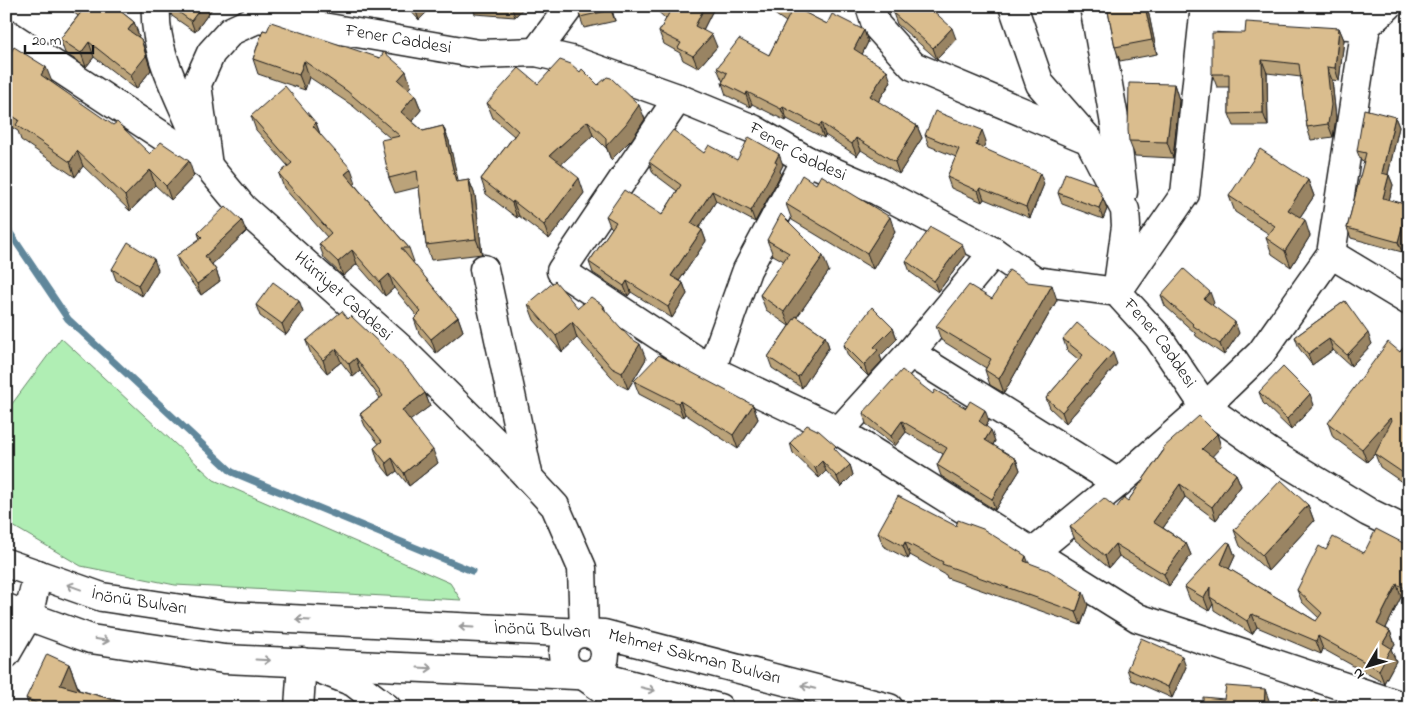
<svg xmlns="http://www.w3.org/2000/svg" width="1415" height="714" font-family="'Indie Flower',sans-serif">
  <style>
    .green { fill: #b0eeb4; stroke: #668568 }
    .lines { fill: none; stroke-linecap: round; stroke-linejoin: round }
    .stream { stroke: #60879b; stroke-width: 7 }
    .minor-casing { stroke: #1c1c1c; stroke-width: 31 }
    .major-casing { stroke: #1c1c1c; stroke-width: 31 }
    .minor { stroke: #fff; stroke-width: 28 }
    .major { stroke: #fff; stroke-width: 28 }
    .wall { fill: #bba37a; stroke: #1c1c1c }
    .shaded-wall { fill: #998463; stroke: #1c1c1c }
    .building { fill: #dabd8e; stroke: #1c1c1c }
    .oneway { stroke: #999 }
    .labels { text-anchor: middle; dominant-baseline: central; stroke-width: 4.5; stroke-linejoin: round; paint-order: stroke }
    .street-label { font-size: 18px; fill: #1c1c1c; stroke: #fff }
  </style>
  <rect width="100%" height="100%" fill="#fff"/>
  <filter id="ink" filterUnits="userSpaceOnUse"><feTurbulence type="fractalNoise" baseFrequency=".02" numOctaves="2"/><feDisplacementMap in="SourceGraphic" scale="10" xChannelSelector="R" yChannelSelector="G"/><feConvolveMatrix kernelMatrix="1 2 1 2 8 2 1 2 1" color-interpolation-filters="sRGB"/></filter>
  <g filter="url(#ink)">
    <polygon class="green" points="61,338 214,480 450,583 461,600 175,585 81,566 6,522 6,412"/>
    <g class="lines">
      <polyline class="stream" points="6,227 68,319 232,472 472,571"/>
      <defs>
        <g id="minor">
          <path d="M156,6C153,50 177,91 193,130"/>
          <polyline points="870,6 876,25 913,66 1082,137"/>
          <polyline points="1013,6 1040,84 1089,140 1125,210 1126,226 1117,292"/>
          <polyline points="1094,6 1115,124 1123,192"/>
          <polyline points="1204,17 1366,26"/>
          <path id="s1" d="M6,33L208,166L243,208L399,347L503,450L555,506L582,568L584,632"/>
          <polyline points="536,52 570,6"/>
          <polyline points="678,98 561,271 711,370 839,431 1138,618 1408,708"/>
          <path id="s2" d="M208,166L197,84L211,53L231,31L257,19L311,25L479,54L536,52L571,60L678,98L753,129L806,160L878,191L994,252L1036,281L1117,292L1158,337L1205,407L1269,452L1368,512L1409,532"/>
          <polyline points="1331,254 1409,301"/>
          <polyline points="484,269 529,478"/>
          <polyline points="1120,288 1185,194 1205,6"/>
          <polyline points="910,353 1118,483"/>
          <polyline points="711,370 747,270 806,160"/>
          <polyline points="839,431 910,353 994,252"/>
          <polyline points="1034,552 1118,483 1205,407 1261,353 1331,254 1366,26 1388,6"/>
          <circle cx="584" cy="654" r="21"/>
          <polyline points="6,654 28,616 38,574"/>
          <polyline points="583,675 630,708"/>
          <polyline points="299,708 302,662 353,682 387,708"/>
        </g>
        <g id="major">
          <path id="s3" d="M6,563L102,597L228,616L604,634L889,708"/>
          <polyline points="6,608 91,639 224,659 598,676 719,708"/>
        </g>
      </defs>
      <use href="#minor" class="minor-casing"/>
      <use href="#major" class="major-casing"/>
      <use href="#minor" class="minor"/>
      <use href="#major" class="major"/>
    </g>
    <g class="wall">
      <polygon points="66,6 114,6 134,22 139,36 138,37 141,39 151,70 136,89 94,57 86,67 65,53 60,39 78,16"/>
      <polygon points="168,6 214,6 195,32 172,16"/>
      <polygon points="406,6 433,6 419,20"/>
      <polygon points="472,6 525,6 515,17 475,14"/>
      <polygon points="577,6 611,6 615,21 584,28 580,17"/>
      <polygon points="652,6 715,6 703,30 717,47 698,68 683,60 680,53 664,44 659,32 666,19"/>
      <polygon points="763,6 806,6 803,12 827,24 864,30 868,42 862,54 891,82 878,102 917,126 922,138 899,174 861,150 857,156 825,135 824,138 787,119 786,121 752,104 750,107 726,95 722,83 723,81 722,80 717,68 769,55 786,22"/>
      <polygon points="891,6 928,6 956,39 937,59 897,24 893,13 896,10"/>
      <polygon points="1107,6 1146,6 1149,15 1157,54 1120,61 1115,47"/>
      <polygon points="1402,6 1409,6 1409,17 1403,9"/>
      <polygon points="1339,28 1344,40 1339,81 1332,80 1336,118 1333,137 1311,140 1307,127 1301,77 1267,73 1268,126 1234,126 1229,114 1229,87 1217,87 1212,74 1245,33"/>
      <polygon points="263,30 411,86 408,89 415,95 421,110 412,121 423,131 443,126 449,141 458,182 469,180 475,195 482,254 431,260 426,245 419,187 395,193 389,178 390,138 353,106 309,77 305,90 258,74 253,59"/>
      <polygon points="6,60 52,82 51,82 150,154 194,176 171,200 155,185 130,211 83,166 75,177 21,140 18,131 6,124"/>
      <polygon points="580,72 645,119 632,139 611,160 607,149 593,135 561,164 584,193 549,239 519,216 517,218 486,194 481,179 514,136 493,118 487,103 538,84"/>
      <polygon points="1174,84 1179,100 1173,158 1135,156 1129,141"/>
      <polygon points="251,116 316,123 320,134 356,183 354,184 409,248 414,262 412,262 458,317 463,331 436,353 419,333 414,319 417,316 394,288 385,296 357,264 343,276 324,258 319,244 327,237 284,188 279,174 288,166 256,130"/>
      <polygon points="1395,117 1399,127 1388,174 1389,175 1393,185 1389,200 1408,205 1409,207 1409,226 1402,252 1351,238 1347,228 1364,162 1361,161 1357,151"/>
      <polygon points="925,135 986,141 983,148 1044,184 1030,218 984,199 982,202 951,188 947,177 956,157 929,146"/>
      <polygon points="704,153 737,160 783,165 780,171 781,174 755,222 716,201 699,228 702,230 706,241 679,281 683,283 687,294 672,318 631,292 628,296 593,273 589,262 612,228 610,226 606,216 662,215 677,191 653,173 649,162"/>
      <polygon points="1308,180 1314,196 1300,217 1310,236 1291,267 1272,254 1266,238 1269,234 1235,212 1229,196"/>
      <polygon points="1058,193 1107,209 1103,219 1062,204"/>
      <polygon points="786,204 895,232 873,269 792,220"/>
      <polygon points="242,221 246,232 212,264 216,270 220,281 201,295 180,267 176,256 200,239 198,233"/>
      <polygon points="767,240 829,271 797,317 825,336 829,347 802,388 772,368 768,357 789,326 766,310 760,295 784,261 773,255"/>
      <polygon points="966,255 938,292 910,272 906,261"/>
      <polygon points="112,269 158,270 142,296 116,280"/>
      <polygon points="1161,295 1214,303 1212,305 1239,333 1224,355 1196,336 1195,333 1165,306"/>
      <polygon points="992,299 1057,300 1004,393 990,385 985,370 986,368 941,340 936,326"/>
      <polygon points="1345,301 1372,344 1351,366 1333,350 1312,365 1299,348 1295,337"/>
      <polygon points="528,304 578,308 604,306 606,312 646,359 628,389 618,384 577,338 562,352 534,320"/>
      <polygon points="256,305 303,312 286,335 260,316"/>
      <polygon points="348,319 425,393 430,406 410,420 438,463 409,486 397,471 390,476 378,461 374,448 379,444 365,426 360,414 380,398 360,371 353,377 341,362 327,373 311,354 306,341"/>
      <polygon points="893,328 897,339 880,356 882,361 868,376 848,356 844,345"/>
      <polygon points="1063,339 1117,364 1066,423 1050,408 1046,398 1079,360 1067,350"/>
      <polygon points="1409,340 1409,487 1380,467 1375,454 1367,462 1333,437 1328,423 1400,352"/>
      <polygon points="634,381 753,405 758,419 738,449 685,414 683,417 639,394"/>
      <polygon points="1259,392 1314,405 1291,430 1263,403"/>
      <polygon points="933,394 966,408 989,421 986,426 995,441 993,445 1016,459 1020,470 995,510 941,476 937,465 943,454 906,432 895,446 866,424 863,413"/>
      <polygon points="1217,434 1221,447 1212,456 1236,474 1241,486 1216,520 1185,497 1163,528 1186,543 1191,555 1169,586 1119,556 1109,568 1075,540 1070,527 1116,508 1128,501 1163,451 1163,448"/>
      <polygon points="790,443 838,453 850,465 853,475 841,487 826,471 819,478 793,453"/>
      <polygon points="1308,505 1314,521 1268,571 1240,546 1234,530"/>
      <polygon points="956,526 1029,563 1088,605 1081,625 947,578 946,575 910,555 908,559 883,546 878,532"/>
      <polygon points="1230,543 1235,556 1229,569 1316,621 1319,618 1302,602 1297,590 1326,550 1364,553 1409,546 1409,601 1401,597 1386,628 1390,631 1395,644 1391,649 1396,661 1384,683 1323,649 1321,654 1257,627 1252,634 1214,610 1213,604 1209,611 1190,600 1185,587"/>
      <polygon points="69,664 79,690 143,708 30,708 26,698"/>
      <polygon points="1186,667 1172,698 1131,680 1127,669"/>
    </g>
    <g class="shaded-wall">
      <polygon points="202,6 214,6 195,32 191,21"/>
      <polygon points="414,6 433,6 419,20"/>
      <polygon points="511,6 525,6 515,17"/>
      <polygon points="610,6 611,6 615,21 611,10"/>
      <polygon points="705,6 715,6 699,38 695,26"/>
      <polygon points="794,6 806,6 798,19 794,7"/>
      <polygon points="1145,6 1146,6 1149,15 1157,54 1152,40"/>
      <polygon points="134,22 139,36 133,44 128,30"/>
      <polygon points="952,28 956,39 937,59 933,48"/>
      <polygon points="1339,28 1344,40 1339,81 1335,68"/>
      <polygon points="864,30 868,42 859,61 854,49"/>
      <polygon points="712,35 717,47 698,68 693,56"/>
      <polygon points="141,39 151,70 136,89 131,75"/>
      <polygon points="89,42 94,57 86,67 81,53"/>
      <polygon points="1262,60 1267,73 1268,126 1263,113"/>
      <polygon points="304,61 309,77 305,90 299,75"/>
      <polygon points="46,67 52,82 46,90 41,75"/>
      <polygon points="1327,67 1332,80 1336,118 1333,137 1328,124"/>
      <polygon points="887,70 891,82 874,108 870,96"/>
      <polygon points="406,71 411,86 403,95 398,80"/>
      <polygon points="1174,84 1179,100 1173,158 1167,142"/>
      <polygon points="747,92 752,104 750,107 746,95"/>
      <polygon points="415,95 421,110 407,127 401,112"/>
      <polygon points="639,105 645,119 632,139 611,160 606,146"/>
      <polygon points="783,107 787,119 786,121 781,109"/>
      <polygon points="1395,117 1399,127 1386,183 1382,173"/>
      <polygon points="588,121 593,135 555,170 550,155"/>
      <polygon points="316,123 321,137 313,126"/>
      <polygon points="821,123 825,135 824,138 819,126"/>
      <polygon points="443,126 449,141 462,197 456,182"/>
      <polygon points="917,126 922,138 899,174 895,162"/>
      <polygon points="982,130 986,141 980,156 976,145"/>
      <polygon points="856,138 861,150 857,156 852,144"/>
      <polygon points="77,151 83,166 75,177 70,162"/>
      <polygon points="779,154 783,165 780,171 781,174 755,222 751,211"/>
      <polygon points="189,161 194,176 171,200 166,186"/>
      <polygon points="351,169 356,183 350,188 345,174"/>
      <polygon points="150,170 155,185 130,211 125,196"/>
      <polygon points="1040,173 1044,184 1030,218 1026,207"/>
      <polygon points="1389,175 1393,185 1387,208 1383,198"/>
      <polygon points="579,178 584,193 549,239 544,225"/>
      <polygon points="469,180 475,195 482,254 476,239"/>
      <polygon points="1308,180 1314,196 1294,226 1288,210"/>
      <polygon points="980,188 984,199 982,202 978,191"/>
      <polygon points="712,191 716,201 695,234 691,223"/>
      <polygon points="1103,198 1107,209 1103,219 1099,208"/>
      <polygon points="513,201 519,216 517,218 512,203"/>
      <polygon points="1408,205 1409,207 1409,226 1402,252 1398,242"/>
      <polygon points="890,217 895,232 873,269 867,253"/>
      <polygon points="1305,220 1310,236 1291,267 1285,251"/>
      <polygon points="242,221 246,232 209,267 205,256"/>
      <polygon points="702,230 706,241 675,287 671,276"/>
      <polygon points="962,244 966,255 938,292 934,281"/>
      <polygon points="352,250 357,264 343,276 338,262"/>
      <polygon points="823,256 829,271 790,327 784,312"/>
      <polygon points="154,259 158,270 142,296 138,285"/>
      <polygon points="216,270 220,281 201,295 197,284"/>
      <polygon points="389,274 394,288 385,296 380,282"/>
      <polygon points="627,281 631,292 628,296 624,286"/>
      <polygon points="683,283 687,294 672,318 668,307"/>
      <polygon points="1052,285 1057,300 1004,393 999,379"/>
      <polygon points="1210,292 1214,303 1208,310 1204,299"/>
      <polygon points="299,301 303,312 286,335 282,324"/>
      <polygon points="6,306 11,319 6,324"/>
      <polygon points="458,317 463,331 436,353 431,339"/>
      <polygon points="572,322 577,338 562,352 556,336"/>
      <polygon points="1235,322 1239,333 1224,355 1220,344"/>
      <polygon points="893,328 897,339 880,356 882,361 868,376 864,365 874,347"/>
      <polygon points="1368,333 1372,344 1351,366 1347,355"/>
      <polygon points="825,336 829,347 802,388 798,377"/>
      <polygon points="1329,339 1333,350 1312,365 1308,354"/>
      <polygon points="640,344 646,359 628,389 622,373"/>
      <polygon points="336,349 341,362 327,373 323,360"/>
      <polygon points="1113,353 1117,364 1066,423 1062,412"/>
      <polygon points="356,358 360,371 353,377 349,364"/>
      <polygon points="425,393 430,406 407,423 402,410"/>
      <polygon points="1310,394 1314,405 1291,430 1287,419"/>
      <polygon points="680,401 685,414 683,417 678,403"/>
      <polygon points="753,405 758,419 738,449 733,435"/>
      <polygon points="985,410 989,421 982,432 979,421"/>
      <polygon points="1390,418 1395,432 1367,462 1362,449"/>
      <polygon points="902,421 906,432 895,446 891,436"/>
      <polygon points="991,430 995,441 989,451 985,440"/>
      <polygon points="1217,434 1221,447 1207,462 1202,449"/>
      <polygon points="433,450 438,463 409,486 404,473"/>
      <polygon points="392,458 397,471 390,476 386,463"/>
      <polygon points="1016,459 1020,470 995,510 992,499"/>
      <polygon points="822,461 826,471 819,478 815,468"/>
      <polygon points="850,465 853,475 841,487 837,477"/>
      <polygon points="1236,474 1241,486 1216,520 1212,507"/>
      <polygon points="1180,484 1185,497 1158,535 1153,522"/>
      <polygon points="1308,505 1314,521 1268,571 1262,555"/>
      <polygon points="905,542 910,555 908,559 903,546"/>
      <polygon points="1186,543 1191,555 1169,586 1164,574"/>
      <polygon points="1230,543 1235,556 1226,576 1221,564"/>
      <polygon points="1115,544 1119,556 1109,568 1105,556"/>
      <polygon points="1026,556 1031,569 1024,561"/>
      <polygon points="1397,584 1401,597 1382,636 1377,624"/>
      <polygon points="1210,587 1210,597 1213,604 1209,611 1204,598"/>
      <polygon points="1083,592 1088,605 1081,625 1076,612"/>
      <polygon points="1252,614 1257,627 1252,634 1247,621"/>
      <polygon points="1390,631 1395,644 1391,649 1396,661 1384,683 1379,670 1383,643"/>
      <polygon points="1318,636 1323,649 1321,654 1316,641"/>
      <polygon points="1182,656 1186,667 1172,698 1168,687"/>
      <polygon points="69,664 79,691 60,685"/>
      <polygon points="1265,689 1269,700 1268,708 1264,708"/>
    </g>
    <g class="building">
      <polygon points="78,6 114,6 134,22 128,30 141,39 146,56 131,75 89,42 81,53 60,39 83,10"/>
      <polygon points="170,6 202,6 191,21"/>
      <polygon points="577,6 610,6 611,10 580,17"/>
      <polygon points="661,6 705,6 695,26 712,35 693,56 678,48 681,43 659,32 669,13"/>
      <polygon points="777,6 794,6 794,7 827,24 832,14 864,30 854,49 887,70 870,96 917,126 895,162 856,138 852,144 821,123 819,126 783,107 781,109 747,92 746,95 722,83 727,73 717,68 739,39 769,55 793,8 789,14"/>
      <polygon points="899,6 928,6 952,28 933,48 893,13"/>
      <polygon points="1107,6 1145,6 1152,40 1115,47"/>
      <polygon points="271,22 380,58 384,52 406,71 398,80 415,95 401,112 423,131 443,126 456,182 469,180 476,239 426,245 417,171 389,178 381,140 400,136 347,91 304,61 299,75 253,59 263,30 267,31"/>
      <polygon points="1246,22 1339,28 1335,68 1327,67 1331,105 1328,124 1307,127 1299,64 1262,60 1263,113 1229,114 1229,74 1212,74 1212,33 1245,33"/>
      <polygon points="14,47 46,67 41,75 113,125 117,122 150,154 161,142 189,161 166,186 150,170 125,196 77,151 70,162 16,125 19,120 6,112 6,60"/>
      <polygon points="560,60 571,64 580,72 582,69 598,85 607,77 611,78 639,105 626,124 606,146 606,138 588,121 550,155 579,178 544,225 513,201 512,203 481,179 518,131 487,103 519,68 538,84"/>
      <polygon points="1129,83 1174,84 1167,142 1129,141 1128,130"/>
      <polygon points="285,86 316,123 313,126 351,169 345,174 409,248 401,248 458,317 431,339 414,319 421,312 389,274 380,282 352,250 338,262 319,244 331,233 279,174 292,163 251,116"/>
      <polygon points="1364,109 1395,117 1382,173 1389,175 1383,198 1408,205 1398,242 1347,228 1366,153 1357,151"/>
      <polygon points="935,111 982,130 976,145 1040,173 1026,207 980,188 978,191 947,177 959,149 925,135"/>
      <polygon points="673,130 704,153 709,145 737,160 749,137 779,154 775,162 777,163 751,211 712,191 691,223 702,230 671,276 683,283 668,307 627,281 624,286 589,262 616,222 606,216 624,190 662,215 681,185 649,162"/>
      <polygon points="1260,149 1308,180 1288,210 1305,220 1285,251 1266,238 1275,226 1229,196"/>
      <polygon points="1065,173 1096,184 1103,198 1099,208 1058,193"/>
      <polygon points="802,175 816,184 821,175 890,217 867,253 786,204"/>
      <polygon points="226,206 242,221 205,256 216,270 197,284 176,256 202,237 198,233"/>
      <polygon points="781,214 823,256 784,312 760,295 789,253 767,240"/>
      <polygon points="931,227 962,244 934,281 906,261"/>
      <polygon points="128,242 154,259 138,285 112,269"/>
      <polygon points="1184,269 1210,292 1204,299 1235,322 1220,344 1192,325 1193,324 1161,295"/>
      <polygon points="1009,270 1028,282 1052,285 999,379 985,370 991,359 936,326 969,285 992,299"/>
      <polygon points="555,281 578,308 591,297 604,306 603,308 630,338 640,344 622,373 612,368 572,322 556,336 528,304"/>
      <polygon points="273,282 299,301 282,324 256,305"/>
      <polygon points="1345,301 1368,333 1347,355 1329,339 1308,354 1295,337"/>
      <polygon points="872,307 893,328 874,347 878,350 864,365 844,345"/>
      <polygon points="342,311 348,319 351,316 408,370 425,393 402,410 433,450 404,473 392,458 386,463 374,448 382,441 360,414 383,396 356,358 349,364 336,349 323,360 306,341"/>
      <polygon points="796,316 825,336 798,377 768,357"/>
      <polygon points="1077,323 1113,353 1062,412 1046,398 1083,355 1063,339"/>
      <polygon points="1409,340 1409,477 1375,454 1392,420 1390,418 1362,449 1328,423 1388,342 1400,352"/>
      <polygon points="659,355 753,405 733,435 680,401 678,403 634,381"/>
      <polygon points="1283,367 1310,394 1287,419 1259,392"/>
      <polygon points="902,370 933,394 935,390 966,408 970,401 985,410 979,421 991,430 985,440 1016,459 992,499 937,465 947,448 902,421 891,436 863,413"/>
      <polygon points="1199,416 1217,434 1202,449 1236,474 1212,507 1180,484 1153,522 1186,543 1164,574 1115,544 1105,556 1070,527 1104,498 1116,508 1124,498 1128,501 1164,450 1163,448"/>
      <polygon points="807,425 819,431 836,446 834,448 850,465 837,477 822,461 815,468 790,443"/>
      <polygon points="1281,480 1308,505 1262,555 1234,530"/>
      <polygon points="898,496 956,526 958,520 983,529 1026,556 1024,561 1048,570 1083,592 1076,612 942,564 943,562 905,542 903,546 878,532"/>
      <polygon points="1376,529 1409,546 1409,590 1397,584 1377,624 1390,631 1383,643 1391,648 1379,670 1318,636 1316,641 1252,614 1247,621 1210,597 1210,587 1204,598 1185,587 1227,542 1230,543 1221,564 1316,621 1322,613 1297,590 1319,546 1326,550 1333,537 1364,553"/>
      <polygon points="1141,638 1182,656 1168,687 1127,669"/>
      <polygon points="47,654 69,664 60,685 143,708 46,708 26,698"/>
      <polygon points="1226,686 1265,689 1264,708 1203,708 1203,697 1224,699"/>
      <polygon points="1314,699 1323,708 1306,708"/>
    </g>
    <defs><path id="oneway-shaft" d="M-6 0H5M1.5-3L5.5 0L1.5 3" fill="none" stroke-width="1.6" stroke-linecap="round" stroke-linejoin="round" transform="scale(1.25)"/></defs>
    <g class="oneway">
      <use href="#oneway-shaft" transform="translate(74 587) rotate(-160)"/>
      <use href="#oneway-shaft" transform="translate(303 620) rotate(-177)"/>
      <use href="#oneway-shaft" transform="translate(466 627) rotate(-177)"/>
      <use href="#oneway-shaft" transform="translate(102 640) rotate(9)"/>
      <use href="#oneway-shaft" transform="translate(263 660) rotate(3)"/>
      <use href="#oneway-shaft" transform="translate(425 668) rotate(3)"/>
      <use href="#oneway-shaft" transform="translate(808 687) rotate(-166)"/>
      <use href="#oneway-shaft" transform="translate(648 689) rotate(14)"/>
    </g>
  </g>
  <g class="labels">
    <g class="street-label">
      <text stroke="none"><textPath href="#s2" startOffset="318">Fener Caddesi</textPath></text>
      <text stroke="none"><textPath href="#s2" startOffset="738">Fener Caddesi</textPath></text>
      <text stroke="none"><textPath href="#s1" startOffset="430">Hürriyet Caddesi</textPath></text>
      <text stroke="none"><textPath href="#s2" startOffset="1158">Fener Caddesi</textPath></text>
      <text stroke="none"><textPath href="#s3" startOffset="139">İnönü Bulvarı</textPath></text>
      <text stroke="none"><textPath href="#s3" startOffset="544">İnönü Bulvarı</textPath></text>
      <text stroke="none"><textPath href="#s3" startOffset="699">Mehmet Sakman Bulvarı</textPath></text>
    </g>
  </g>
  <rect width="1415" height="714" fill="none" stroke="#fff" stroke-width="25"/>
  <rect x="12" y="12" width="1390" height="689" fill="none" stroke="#1c1c1c" stroke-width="2" filter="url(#ink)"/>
  <g transform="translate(1368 666) rotate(232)" stroke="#ffffff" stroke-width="4" paint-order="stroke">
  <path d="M0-4L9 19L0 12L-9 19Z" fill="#1c1c1c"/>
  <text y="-8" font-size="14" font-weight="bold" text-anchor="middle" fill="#1c1c1c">N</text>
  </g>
  <path d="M25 45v8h68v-8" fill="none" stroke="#1c1c1c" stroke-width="2.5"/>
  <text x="32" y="45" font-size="15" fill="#1c1c1c" stroke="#ffffff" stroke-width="4" paint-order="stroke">20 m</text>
</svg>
